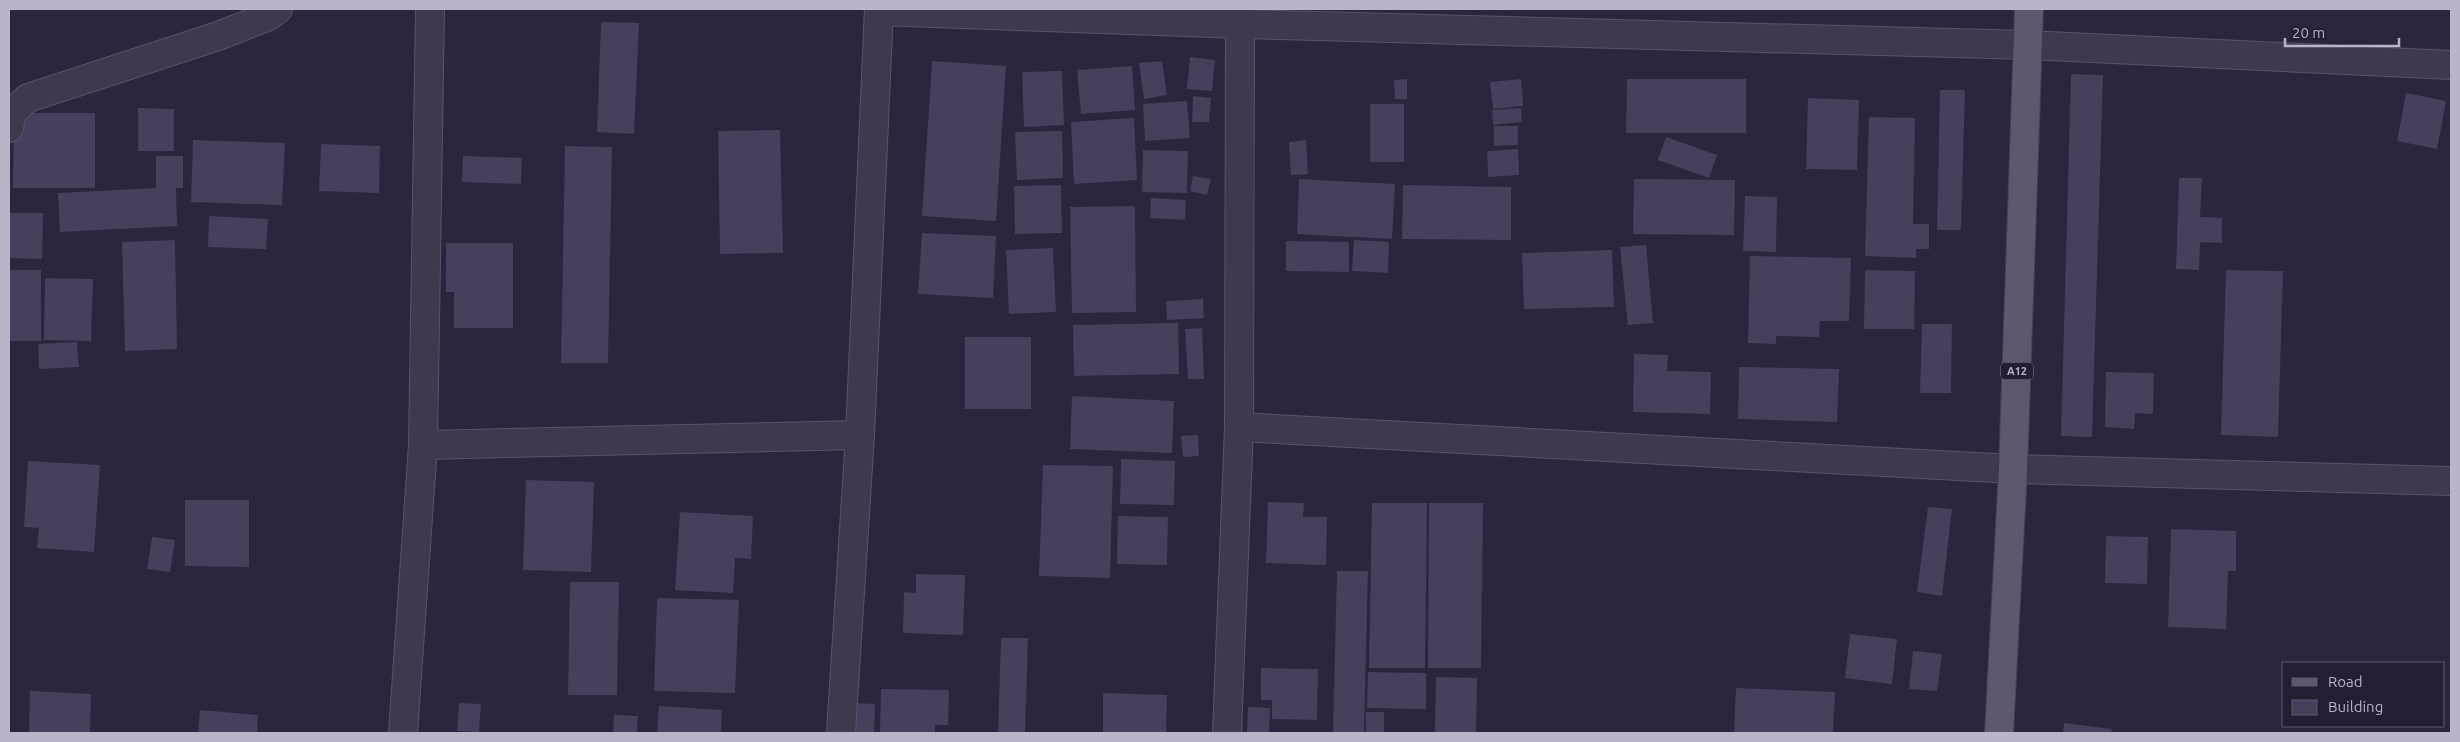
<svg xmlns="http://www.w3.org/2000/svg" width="2460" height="742" font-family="Ubuntu,sans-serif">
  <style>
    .building { fill: #493e5b }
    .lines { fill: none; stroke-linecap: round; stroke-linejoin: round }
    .minor-casing { stroke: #5c5368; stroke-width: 30 }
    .primary-casing { stroke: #473e53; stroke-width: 30 }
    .minor { stroke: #41384d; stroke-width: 28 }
    .primary { stroke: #60566d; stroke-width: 28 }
    .labels { text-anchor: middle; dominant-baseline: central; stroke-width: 5; stroke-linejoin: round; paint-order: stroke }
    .shield { fill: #261d32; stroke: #90869c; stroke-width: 1 }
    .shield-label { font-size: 11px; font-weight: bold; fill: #bdb3c9 }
  </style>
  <rect width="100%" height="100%" fill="#2e243d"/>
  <g class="building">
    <polygon points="601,22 639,23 634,134 597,132"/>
    <polygon points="1190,57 1215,60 1212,91 1187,89"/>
    <polygon points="932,61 1006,66 996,221 922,216"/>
    <polygon points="1162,61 1167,95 1144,99 1139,63"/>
    <polygon points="1132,66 1135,110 1081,114 1077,70"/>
    <polygon points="1062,71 1064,125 1024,127 1022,72"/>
    <polygon points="2071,74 2103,75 2092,437 2061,436"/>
    <polygon points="1407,79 1407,99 1395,99 1394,80"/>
    <polygon points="1521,79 1523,106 1493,109 1490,82"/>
    <polygon points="1627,79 1746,79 1746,133 1626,133"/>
    <polygon points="1940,90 1965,90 1961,230 1937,230"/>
    <polygon points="2406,93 2446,101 2437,149 2397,141"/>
    <polygon points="1193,96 1211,98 1209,122 1192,122"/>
    <polygon points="1808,98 1859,100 1857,170 1806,169"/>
    <polygon points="1187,101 1190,138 1145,141 1143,104"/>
    <rect x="1370" y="104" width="34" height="58"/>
    <polygon points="138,108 174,109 174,151 138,151"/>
    <polygon points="1521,108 1522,122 1493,125 1492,110"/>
    <polygon points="14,113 95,113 95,188 13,188"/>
    <polygon points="1869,117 1915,118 1913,224 1929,224 1929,249 1916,249 1916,258 1865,256"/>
    <polygon points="1134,118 1137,180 1074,184 1071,122"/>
    <polygon points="1494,126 1518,126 1518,145 1494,146"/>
    <polygon points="780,130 783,253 720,254 718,131"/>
    <polygon points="1062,131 1063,178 1017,180 1015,132"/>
    <polygon points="1666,137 1717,155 1709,178 1658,160"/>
    <polygon points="193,140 285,143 282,205 191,202"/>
    <polygon points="1306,140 1308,174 1291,175 1289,142"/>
    <polygon points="321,144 380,146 379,193 319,191"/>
    <polygon points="565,146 612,147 608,363 561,363"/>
    <polygon points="1518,149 1519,175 1488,177 1487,151"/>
    <polygon points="1143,150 1188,151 1187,193 1142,192"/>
    <polygon points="156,156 183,156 183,188 176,188 177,226 60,232 58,193 156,188"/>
    <polygon points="463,156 522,158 521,184 462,182"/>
    <polygon points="1193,176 1211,179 1207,195 1190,191"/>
    <polygon points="2179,178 2202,178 2200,217 2222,218 2222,243 2200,242 2199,270 2176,269"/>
    <polygon points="1299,179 1395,184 1392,239 1297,234"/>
    <polygon points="1634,179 1735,180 1734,235 1633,234"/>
    <polygon points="1061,185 1062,233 1015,234 1014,186"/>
    <polygon points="1403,185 1511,187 1511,240 1402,239"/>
    <polygon points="1745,196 1777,197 1776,252 1743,251"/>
    <polygon points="1151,198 1186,200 1185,220 1150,218"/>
    <polygon points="1135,206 1136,312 1072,313 1070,207"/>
    <polygon points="10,213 43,213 42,259 9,258"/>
    <polygon points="209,216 268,219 266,249 208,247"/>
    <polygon points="922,233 996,236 993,298 918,294"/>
    <polygon points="175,240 177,349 125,351 122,242"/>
    <polygon points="1354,240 1389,242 1388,273 1352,271"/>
    <polygon points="1286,241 1349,242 1349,272 1286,271"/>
    <polygon points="446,243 513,243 513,328 454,328 454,292 446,292"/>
    <polygon points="1646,245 1653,323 1628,325 1620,247"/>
    <polygon points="1053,248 1056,312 1009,314 1006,250"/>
    <polygon points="1612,250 1614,307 1524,309 1522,253"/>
    <polygon points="1750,256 1851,258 1849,321 1820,321 1819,337 1776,336 1776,344 1748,343"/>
    <rect x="9" y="270" width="32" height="71"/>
    <polygon points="1865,270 1915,271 1914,329 1864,329"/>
    <polygon points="2226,270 2283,271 2278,437 2221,435"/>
    <polygon points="45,278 93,279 91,341 44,340"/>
    <polygon points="1203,299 1204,318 1167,320 1166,301"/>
    <polygon points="1178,323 1179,374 1074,376 1073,325"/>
    <polygon points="1922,324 1952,324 1951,393 1920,393"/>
    <polygon points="1202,328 1204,379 1188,379 1185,329"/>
    <rect x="965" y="337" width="66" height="72"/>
    <polygon points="77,342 79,367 39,369 38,344"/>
    <polygon points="1634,354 1668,355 1667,371 1711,372 1710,414 1633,412"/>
    <polygon points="1739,367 1839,369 1837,422 1738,419"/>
    <polygon points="2106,372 2154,373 2153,414 2135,413 2134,429 2105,427"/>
    <polygon points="1072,396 1174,401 1172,453 1070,449"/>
    <polygon points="1198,435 1199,456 1183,457 1181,436"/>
    <polygon points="1121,459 1175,461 1174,505 1120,504"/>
    <polygon points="28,461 100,465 94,552 37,548 39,528 24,527"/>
    <polygon points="1043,465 1113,466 1110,578 1039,576"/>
    <polygon points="526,480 594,482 591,572 523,570"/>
    <polygon points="185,500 249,500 249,567 185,566"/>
    <polygon points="1268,502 1304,503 1303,517 1327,517 1326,565 1266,563"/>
    <polygon points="1372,503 1427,503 1425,668 1369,668"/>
    <polygon points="1429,503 1483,503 1481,668 1428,668"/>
    <polygon points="1928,507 1952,509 1942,596 1917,592"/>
    <polygon points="680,512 753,516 751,559 735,558 733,593 675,590"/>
    <polygon points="1118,516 1168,517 1167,565 1117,564"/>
    <polygon points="2171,529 2236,531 2236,571 2228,571 2226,629 2168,627"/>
    <polygon points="2106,536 2148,537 2147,584 2105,583"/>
    <polygon points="152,537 175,540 170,572 147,569"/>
    <polygon points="1337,571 1368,571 1364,733 1333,733"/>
    <polygon points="916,574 965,575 963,635 903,633 904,592 916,593"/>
    <polygon points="570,582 619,582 617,695 568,695"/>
    <polygon points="657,598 739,600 735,693 654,691"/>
    <polygon points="1850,634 1897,639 1892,684 1845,678"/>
    <polygon points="1001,638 1028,638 1025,733 998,733"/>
    <polygon points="1913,651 1942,654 1937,691 1909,689"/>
    <polygon points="1261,668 1318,669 1317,720 1272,719 1272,700 1261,700"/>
    <polygon points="1368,672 1426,673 1426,709 1367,708"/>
    <polygon points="1436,677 1477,678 1476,733 1435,733"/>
    <polygon points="1736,688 1835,692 1833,733 1734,733"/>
    <polygon points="881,689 949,690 948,725 935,725 935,733 880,733"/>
    <polygon points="30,691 91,694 90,733 29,733"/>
    <polygon points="1103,693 1167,695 1166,733 1103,733"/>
    <polygon points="459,703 481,704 479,732 457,731"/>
    <polygon points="854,703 875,704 874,733 854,732"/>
    <polygon points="659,706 722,710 721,733 657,733"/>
    <polygon points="1248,707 1270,708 1269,733 1247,733"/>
    <polygon points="200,710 258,715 257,733 198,733"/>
    <rect x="1366" y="712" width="18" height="21"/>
    <polygon points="614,715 638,716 637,733 613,733"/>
    <polygon points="2064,723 2112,729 2111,733 2063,733"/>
  </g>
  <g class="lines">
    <defs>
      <g id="minor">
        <polyline points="879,11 1240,24 2028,45 2451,65"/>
        <polyline points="9,128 12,112 28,98 218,36 269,16 278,9"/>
        <polyline points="1239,427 2013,469 2451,481"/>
        <polyline points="423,445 860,435"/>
        <polyline points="403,733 423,445 430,9"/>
        <polyline points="841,733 860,435 879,9"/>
        <polyline points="1227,733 1239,427 1240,24"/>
      </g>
      <polyline id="primary" points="1999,733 2013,469 2029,9"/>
    </defs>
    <use href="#minor" class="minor-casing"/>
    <use href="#primary" class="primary-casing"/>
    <use href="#minor" class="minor"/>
    <use href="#primary" class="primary"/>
  </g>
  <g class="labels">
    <rect class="shield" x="2001" y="362.5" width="32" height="17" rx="4"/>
    <g class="shield-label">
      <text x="2017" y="371">A12</text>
    </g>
  </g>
  <rect width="2460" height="742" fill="none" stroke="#bdb3c9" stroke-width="20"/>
  <rect x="2282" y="662" width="162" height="65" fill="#261d32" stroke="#62596e"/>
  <rect x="2292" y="678" width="25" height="8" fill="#60566d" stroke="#62596e"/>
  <text x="2328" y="687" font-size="15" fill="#bdb3c9">Road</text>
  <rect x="2292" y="700" width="25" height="15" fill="#493e5b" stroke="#62596e"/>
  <text x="2328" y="712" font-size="15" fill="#bdb3c9">Building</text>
  <path d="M2285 38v8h114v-8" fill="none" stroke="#bdb3c9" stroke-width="2.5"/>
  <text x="2292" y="38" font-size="15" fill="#bdb3c9" stroke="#261d32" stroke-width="4" paint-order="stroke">20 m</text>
</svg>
